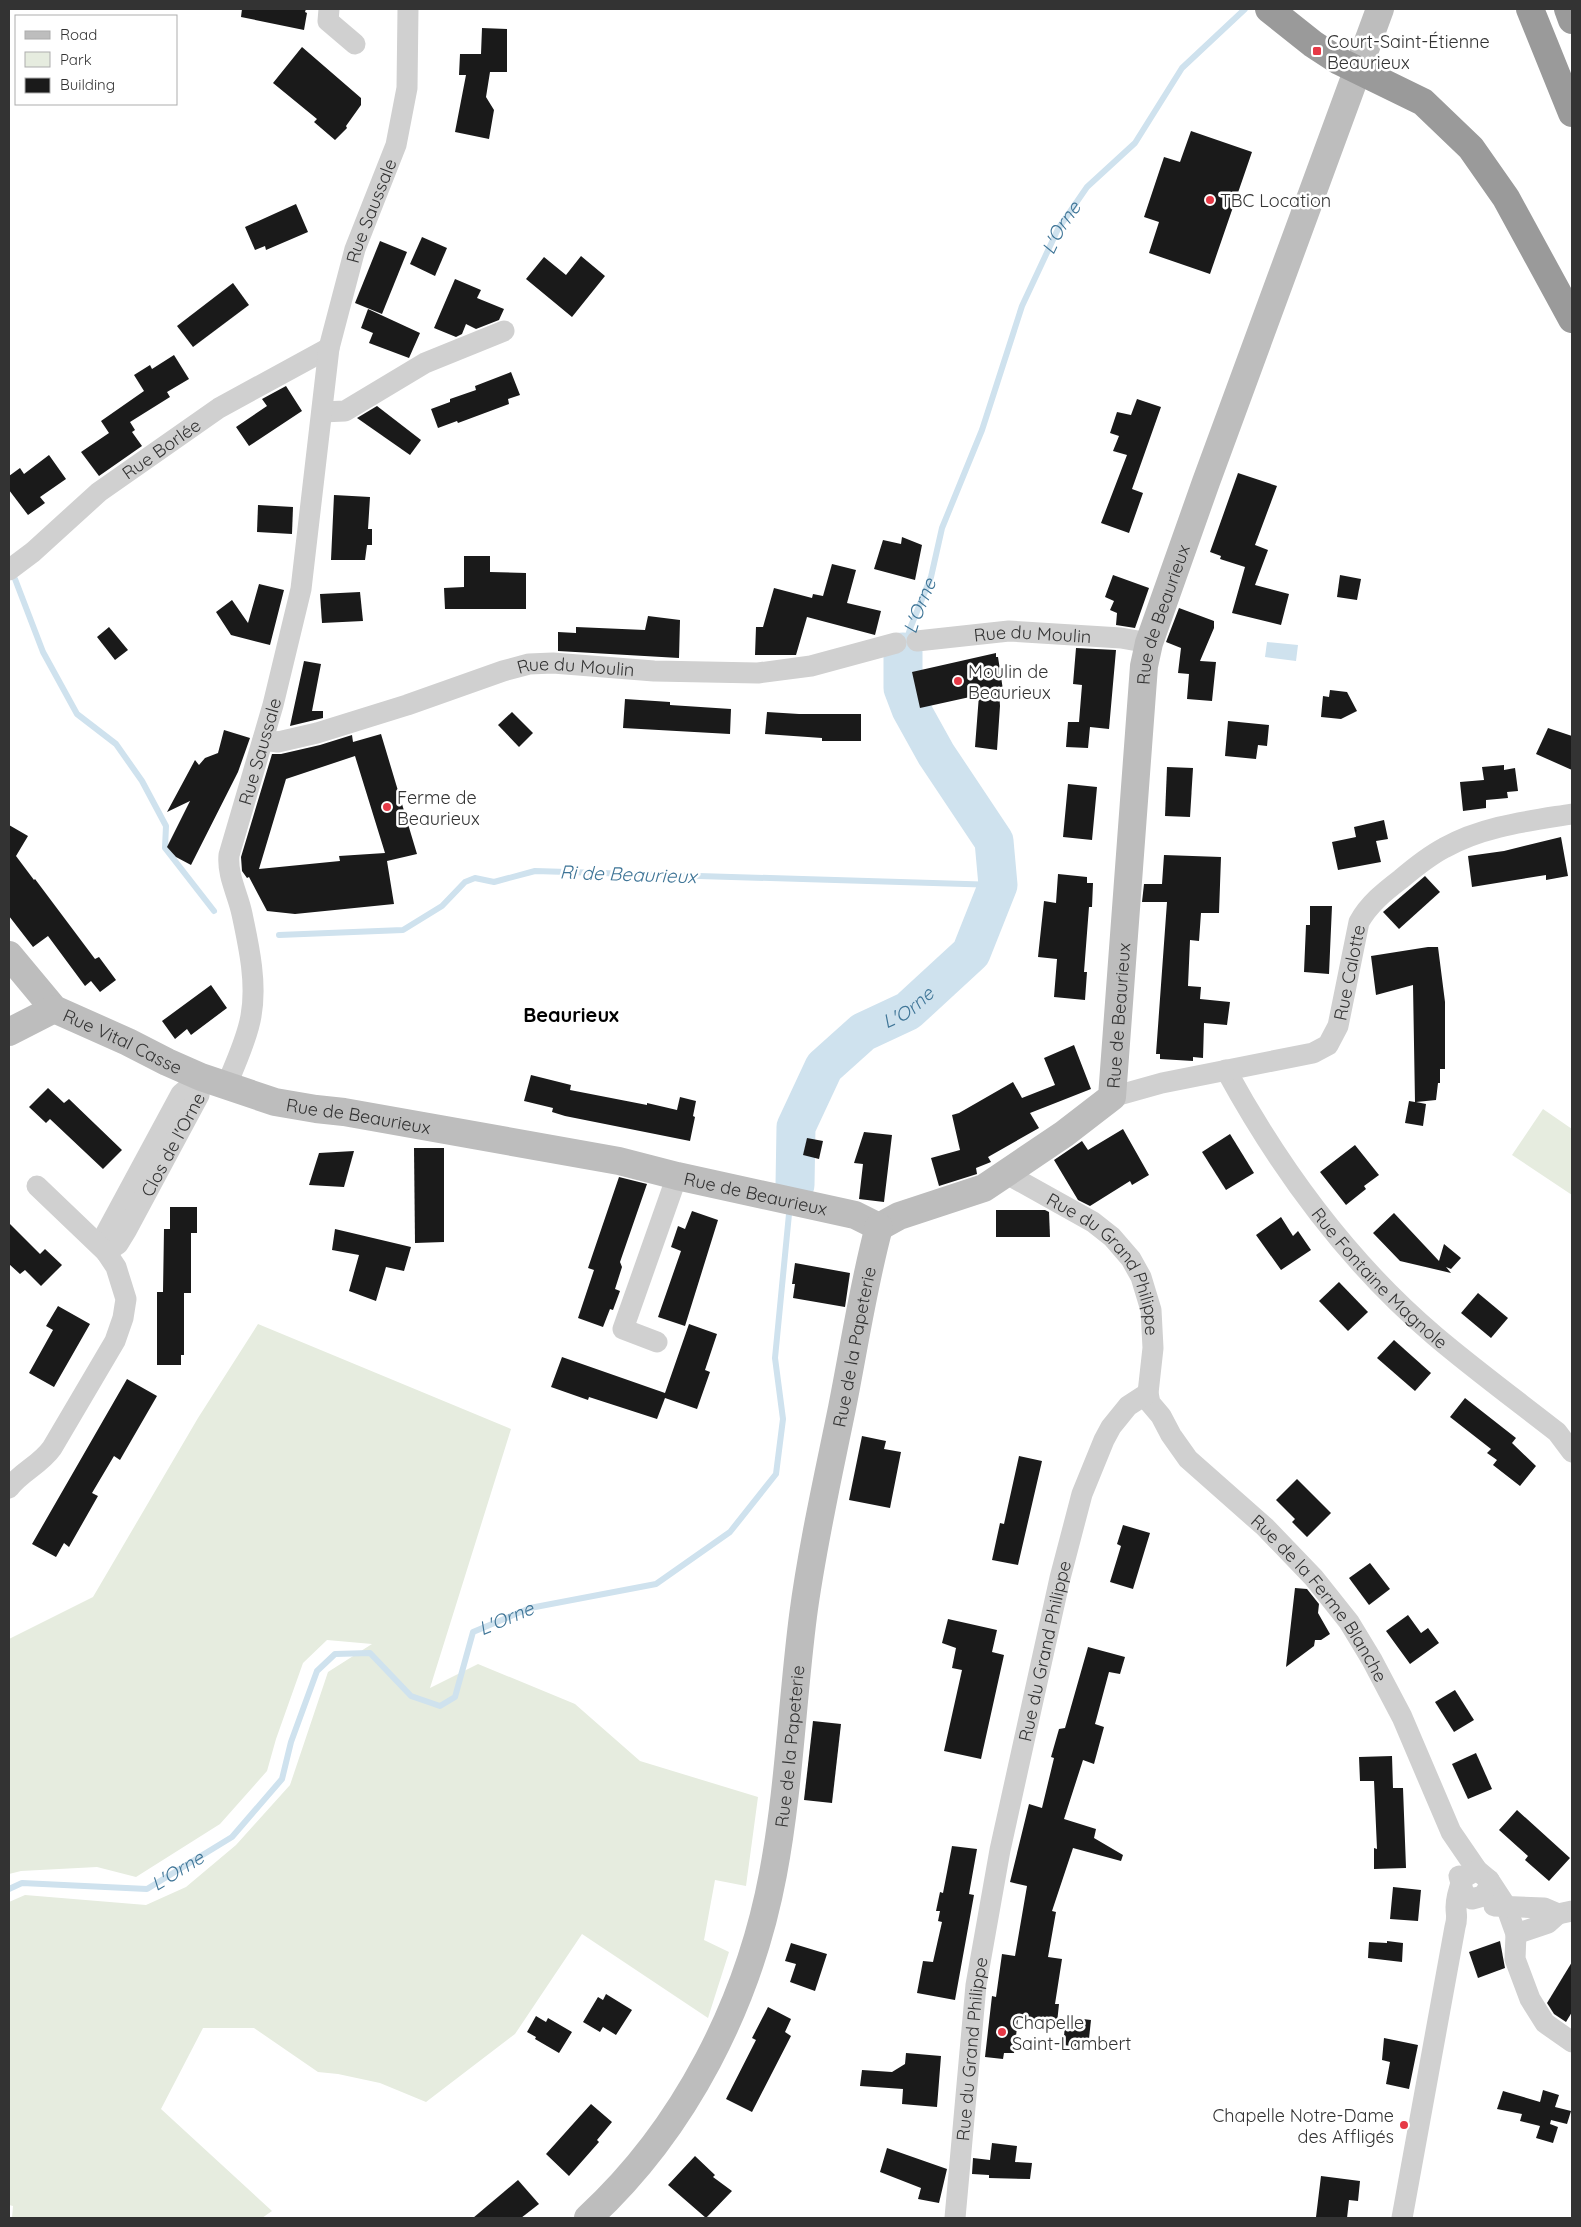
<svg xmlns="http://www.w3.org/2000/svg" width="1581" height="2227" font-family="Quicksand,sans-serif">
  <style>
    .green { fill: #e6ecdf }
    .water { fill: #cfe2ee }
    .lines { fill: none; stroke-linecap: round; stroke-linejoin: round }
    .stream { stroke: #cfe2ee; stroke-width: 6 }
    .river { stroke: #cfe2ee; stroke-width: 39 }
    .building { fill: #1a1a1a; fill-rule: evenodd }
    .street { stroke: #d0d0d0; stroke-width: 21 }
    .secondary { stroke: #bdbdbd; stroke-width: 28 }
    .highway { stroke: #9a9a9a; stroke-width: 28 }
    .poi-dot { fill: #e63946; stroke: #fff; stroke-width: 2 }
    .labels { text-anchor: middle; dominant-baseline: central; stroke-width: 5; stroke-linejoin: round; paint-order: stroke }
    .poi-label { font-size: 18px; fill: #333; stroke: #fff; text-anchor: start }
    .street-label { font-size: 18px; fill: #333; stroke: #fff }
    .water-label { font-size: 19px; font-style: italic; fill: #3f7597; stroke: #fff }
    .quarter-label { font-size: 20px; font-weight: bold; fill: #000; stroke: #fff }
  </style>
  <rect width="100%" height="100%" fill="#fff"/>
  <g class="green">
    <polygon points="1543,1109 1572,1129 1572,1195 1512,1155"/>
    <polygon points="258,1324 511,1429 430,1688 478,1664 575,1704 640,1761 758,1797 746,1886 715,1880 704,1940 729,1952 708,2018 582,1934 515,2034 426,2102 380,2083 338,2074 318,2072 254,2028 203,2028 161,2109 272,2211 262,2218 12,2218 13,2206 9,2205 9,1902 25,1895 146,1905 186,1887 236,1845 290,1785 328,1672 372,1644 327,1640 303,1663 276,1739 267,1771 220,1824 136,1877 97,1867 21,1871 9,1874 9,1639 93,1597 198,1418"/>
  </g>
  <polygon class="water" points="1267,642 1298,645 1296,661 1265,657"/>
  <g class="lines">
    <g class="stream">
      <polyline points="15,579 43,652 77,714 116,744 142,781 166,826 165,848 214,911"/>
      <path id="s1" d="M903,652L911,626L931,577L942,528L982,430L1022,306L1058,229L1087,187L1135,143L1182,68L1245,9"/>
      <polyline points="279,935 403,930 442,906 465,882 475,878 494,882 535,871 998,885"/>
      <path id="s2" d="M9,1889L22,1883L147,1889L232,1837L282,1779L291,1742L317,1671L335,1654L370,1653L411,1696L440,1706L455,1697L473,1632L530,1608L656,1584L730,1532L776,1474L783,1419L775,1358L789,1214"/>
    </g>
    <path class="river" id="s3" d="M795,1185L796,1127L824,1067L863,1032L908,1011L971,953L998,885L994,841L936,754L911,709L903,688V652"/>
  </g>
  <g class="building">
    <polygon points="242,9 306,9 305,12 307,13 304,30 241,17"/>
    <polygon points="482,28 507,29 507,72 490,72 486,97 494,110 489,139 455,132 466,75 459,75 460,54 481,54"/>
    <polygon points="302,47 361,98 361,105 346,126 347,128 335,140 314,122 317,119 273,83"/>
    <polygon points="1191,131 1252,152 1210,274 1149,253 1159,222 1144,217 1164,157 1180,162"/>
    <polygon points="296,204 308,232 266,250 265,246 255,250 245,227"/>
    <polygon points="422,237 447,248 435,276 410,264"/>
    <polygon points="380,241 407,252 382,314 355,303"/>
    <polygon points="581,256 605,276 572,317 526,279 544,257 566,275"/>
    <polygon points="455,279 481,290 477,298 504,309 499,320 476,329 466,324 462,334 456,337 434,328"/>
    <polygon points="233,283 249,305 193,347 177,326"/>
    <polygon points="368,309 420,333 409,358 369,343 373,333 361,328"/>
    <polygon points="174,355 189,379 167,392 170,397 130,422 135,430 132,432 142,446 99,476 81,452 109,433 101,421 144,391 134,375 150,365 152,369"/>
    <polygon points="511,372 520,395 508,399 509,404 458,423 457,421 438,428 431,409 450,402 450,399 476,390 475,386"/>
    <polygon points="286,386 302,411 249,446 236,427 267,406 262,399"/>
    <polygon points="1137,399 1161,407 1132,489 1143,493 1129,533 1101,523 1127,455 1113,451 1119,436 1110,433 1117,412 1131,415"/>
    <polygon points="377,406 421,440 410,455 357,418"/>
    <polygon points="49,455 66,479 40,497 45,503 28,515 9,490 9,476 20,468 24,474"/>
    <polygon points="1238,473 1277,486 1255,545 1268,550 1255,585 1289,594 1281,625 1232,613 1245,567 1220,559 1221,556 1210,552"/>
    <polygon points="334,495 370,497 368,529 372,529 372,545 367,545 365,560 331,560"/>
    <polygon points="258,505 293,507 292,534 257,532"/>
    <polygon points="902,537 922,545 915,580 874,569 883,540 901,544"/>
    <polygon points="464,556 490,556 490,572 526,573 526,609 445,609 444,588 464,587"/>
    <polygon points="832,564 856,570 847,603 881,611 875,635 807,617 796,655 755,655 756,627 763,627 774,588 812,598 813,594 823,596"/>
    <polygon points="1113,575 1149,588 1135,628 1116,625 1117,613 1110,610 1114,601 1105,597"/>
    <polygon points="1340,575 1361,579 1357,600 1337,597"/>
    <polygon points="259,584 284,590 270,645 231,635 216,612 232,600 248,623"/>
    <polygon points="360,592 363,621 322,623 320,594"/>
    <polygon points="1179,608 1214,621 1214,628 1200,661 1216,662 1212,701 1187,699 1189,674 1178,673 1181,648 1166,642"/>
    <polygon points="648,616 680,620 679,658 558,651 558,632 576,633 576,627 645,630"/>
    <polygon points="109,627 128,650 115,660 97,637"/>
    <polygon points="1076,648 1116,650 1109,729 1090,727 1088,748 1066,747 1068,722 1079,722 1082,685 1073,684"/>
    <polygon points="996,653 996,657 998,657 1003,690 999,690 1000,706 997,750 975,747 979,695 920,708 912,672"/>
    <polygon points="304,661 321,664 312,711 323,711 323,718 290,726"/>
    <polygon points="1330,690 1347,692 1357,711 1341,719 1321,717 1323,696 1329,697"/>
    <polygon points="625,699 670,702 670,705 731,709 730,734 623,728"/>
    <polygon points="512,712 533,733 519,747 498,725"/>
    <polygon points="767,712 799,714 861,714 861,741 822,741 822,738 765,734"/>
    <polygon points="1228,721 1269,725 1267,746 1258,745 1256,759 1225,756"/>
    <polygon points="1548,728 1572,736 1572,770 1536,754"/>
    <polygon points="224,730 250,738 238,772 191,865 176,857 167,847 190,801 167,812 195,760 199,765 205,758 218,753"/>
    <path d="M381,734L417,854L387,861L394,904L295,914L267,911L249,877L247,878L242,871L241,857L272,754H281L320,745L352,735L353,742ZM355,756L385,853L339,856L340,861L259,869L286,779Z"/>
    <polygon points="1504,765 1504,770 1515,768 1518,791 1507,792 1508,798 1486,800 1486,808 1463,811 1460,782 1484,780 1482,767"/>
    <polygon points="1167,767 1193,768 1190,817 1165,816"/>
    <polygon points="1068,784 1097,787 1092,840 1063,837"/>
    <polygon points="1384,820 1388,839 1376,841 1381,862 1338,870 1332,842 1356,837 1354,827"/>
    <polygon points="9,825 28,836 16,856 34,880 35,879 95,959 99,957 116,980 100,992 91,981 85,986 48,936 33,947 9,916"/>
    <polygon points="1561,837 1568,876 1546,880 1546,875 1472,887 1468,856 1504,851"/>
    <polygon points="1164,855 1221,857 1219,913 1201,913 1199,941 1190,940 1188,986 1201,987 1200,999 1230,1002 1227,1025 1204,1023 1203,1058 1193,1057 1193,1061 1160,1059 1160,1054 1156,1054 1167,902 1142,902 1144,884 1162,884"/>
    <polygon points="1058,874 1087,877 1087,883 1093,883 1092,907 1089,907 1084,972 1087,972 1085,1000 1054,997 1057,959 1038,957 1044,901 1056,903"/>
    <polygon points="1425,876 1440,892 1399,929 1383,912"/>
    <polygon points="1310,906 1332,906 1329,974 1304,972 1306,925 1310,925"/>
    <polygon points="1428,947 1438,947 1445,1002 1445,1069 1440,1069 1440,1083 1438,1083 1436,1100 1416,1102 1426,1104 1423,1126 1405,1123 1409,1101 1415,1102 1413,985 1376,995 1371,956"/>
    <polygon points="211,985 227,1008 191,1035 187,1029 175,1039 162,1021"/>
    <polygon points="1074,1045 1091,1089 1030,1113 1039,1128 988,1157 991,1162 976,1168 977,1174 939,1186 931,1158 960,1150 952,1115 959,1113 1013,1082 1022,1098 1055,1085 1044,1058"/>
    <polygon points="531,1075 571,1085 570,1090 647,1105 647,1103 677,1110 680,1097 696,1101 693,1116 695,1117 690,1141 565,1116 552,1112 553,1108 524,1101"/>
    <polygon points="48,1088 64,1103 69,1099 122,1150 103,1169 50,1119 46,1123 29,1107"/>
    <polygon points="1123,1129 1149,1175 1132,1185 1130,1181 1090,1206 1078,1200 1054,1160 1082,1141 1088,1150"/>
    <polygon points="864,1132 892,1135 884,1202 859,1199 863,1164 854,1163"/>
    <polygon points="1230,1134 1254,1173 1226,1190 1202,1152"/>
    <polygon points="807,1138 823,1141 819,1159 803,1155"/>
    <polygon points="1355,1145 1379,1175 1364,1186 1366,1189 1346,1205 1320,1172"/>
    <polygon points="414,1148 444,1148 444,1242 415,1243"/>
    <polygon points="354,1151 344,1187 309,1185 319,1153"/>
    <polygon points="619,1177 647,1184 620,1262 622,1267 615,1289 620,1291 613,1310 610,1309 603,1327 578,1318 594,1270 588,1268"/>
    <polygon points="170,1207 197,1207 197,1233 191,1233 191,1293 184,1293 184,1355 181,1355 181,1365 157,1365 157,1292 163,1292 164,1229 170,1229"/>
    <polygon points="996,1210 1045,1210 1049,1212 1050,1237 996,1237"/>
    <polygon points="692,1211 718,1220 685,1326 658,1317 681,1251 671,1247 678,1226 685,1229"/>
    <polygon points="1394,1213 1439,1261 1444,1244 1461,1258 1451,1269 1446,1267 1451,1273 1400,1261 1373,1233"/>
    <polygon points="1281,1217 1293,1236 1298,1231 1311,1250 1281,1270 1256,1235"/>
    <polygon points="9,1223 40,1254 45,1249 62,1265 41,1286 25,1270 20,1274 9,1264"/>
    <polygon points="335,1229 411,1247 404,1271 386,1267 376,1301 349,1291 359,1255 332,1250"/>
    <polygon points="795,1263 850,1273 845,1307 793,1298 795,1284 792,1284"/>
    <polygon points="1339,1282 1368,1312 1348,1331 1319,1301"/>
    <polygon points="1478,1293 1508,1318 1491,1338 1461,1313"/>
    <polygon points="58,1306 90,1324 54,1387 29,1373 53,1330 46,1326"/>
    <polygon points="689,1324 717,1334 705,1370 710,1372 697,1409 665,1398 657,1419 589,1397 588,1400 551,1387 562,1357 665,1393"/>
    <polygon points="1394,1340 1431,1373 1415,1391 1377,1358"/>
    <polygon points="127,1379 157,1396 120,1460 114,1456 92,1493 98,1496 69,1547 64,1543 56,1557 32,1544"/>
    <polygon points="1465,1398 1516,1438 1512,1443 1536,1466 1520,1486 1493,1465 1497,1460 1487,1453 1491,1449 1450,1417"/>
    <polygon points="862,1436 886,1441 884,1449 901,1452 890,1508 849,1500"/>
    <polygon points="1019,1456 1042,1461 1018,1565 992,1560 1000,1523 1004,1524"/>
    <polygon points="1297,1479 1331,1513 1307,1537 1292,1522 1295,1519 1276,1500"/>
    <polygon points="1123,1525 1150,1533 1133,1589 1110,1582 1121,1546 1117,1544"/>
    <polygon points="1370,1563 1390,1589 1369,1605 1349,1578"/>
    <polygon points="1295,1588 1307,1589 1319,1604 1318,1613 1330,1634 1321,1640 1315,1640 1314,1646 1286,1667"/>
    <polygon points="1408,1615 1421,1633 1428,1628 1439,1643 1410,1664 1386,1631"/>
    <polygon points="948,1619 997,1630 992,1652 1004,1655 981,1759 944,1751 962,1670 952,1668 956,1648 942,1643"/>
    <polygon points="1088,1647 1125,1657 1120,1674 1109,1672 1095,1724 1104,1727 1094,1764 1083,1760 1064,1819 1096,1829 1094,1838 1123,1855 1121,1861 1073,1848 1052,1911 1056,1912 1048,1957 1062,1959 1055,2004 1059,2004 1057,2023 1018,2019 1014,2053 1004,2053 1003,2059 985,2057 992,1996 996,1997 1002,1954 1015,1956 1027,1886 1010,1882 1029,1804 1042,1808 1054,1758 1051,1757 1059,1729 1065,1728"/>
    <polygon points="1455,1690 1474,1720 1454,1732 1435,1702"/>
    <polygon points="813,1721 841,1724 832,1803 804,1800"/>
    <polygon points="1476,1753 1492,1789 1468,1799 1452,1764"/>
    <polygon points="1392,1756 1393,1788 1403,1788 1406,1868 1374,1869 1374,1848 1377,1849 1374,1781 1360,1781 1359,1757"/>
    <polygon points="1517,1810 1570,1858 1549,1881 1525,1860 1528,1856 1499,1830"/>
    <polygon points="952,1846 977,1849 969,1894 974,1895 955,2000 917,1993 923,1961 933,1962 942,1922 938,1921 940,1911 936,1911 940,1892 943,1893"/>
    <polygon points="1393,1887 1421,1890 1418,1921 1390,1919"/>
    <polygon points="1387,1941 1403,1943 1402,1962 1368,1958 1369,1942 1387,1943"/>
    <polygon points="1500,1941 1505,1968 1478,1978 1469,1952"/>
    <polygon points="791,1943 827,1954 815,1991 790,1982 796,1964 785,1961"/>
    <polygon points="1572,1962 1572,2012 1566,2022 1554,2014 1547,2003"/>
    <polygon points="606,1994 632,2010 616,2035 603,2027 600,2032 583,2022 598,1997 603,2000"/>
    <polygon points="768,2007 791,2019 785,2032 791,2036 752,2112 726,2099 756,2040 752,2038"/>
    <polygon points="536,2016 546,2022 548,2018 572,2032 559,2053 535,2039 536,2037 527,2032"/>
    <polygon points="1066,2017 1091,2020 1088,2048 1063,2045"/>
    <polygon points="1384,2038 1418,2045 1409,2089 1386,2084 1390,2062 1382,2060"/>
    <polygon points="906,2053 941,2056 937,2107 902,2104 903,2089 860,2086 862,2070 892,2072 905,2064"/>
    <polygon points="1543,2090 1559,2095 1555,2107 1571,2111 1567,2124 1551,2120 1550,2124 1558,2127 1553,2143 1536,2138 1540,2126 1520,2121 1522,2114 1497,2109 1503,2091 1540,2102"/>
    <polygon points="591,2104 612,2122 597,2140 599,2142 569,2176 546,2154"/>
    <polygon points="992,2143 1017,2146 1015,2162 1032,2163 1030,2179 989,2178 989,2175 972,2174 973,2158 990,2160"/>
    <polygon points="887,2148 947,2169 939,2203 918,2199 921,2188 880,2172"/>
    <polygon points="695,2156 715,2175 713,2177 732,2191 706,2218 668,2185"/>
    <polygon points="1321,2176 1360,2181 1358,2201 1349,2200 1347,2218 1316,2217"/>
    <polygon points="518,2180 539,2204 521,2218 473,2218"/>
  </g>
  <g class="lines">
    <g class="street">
      <polyline points="329,9 328,21 355,44"/>
      <polyline points="322,412 345,411 425,363 504,331"/>
      <path id="s4" d="M9,570L33,552L99,492L219,408L329,348"/>
      <path id="s5" d="M917,641L1009,631L1121,638L1149,643"/>
      <path id="s6" d="M263,740L278,742L317,733L407,705L503,671L529,664L553,663L654,671L758,673L811,666L896,643"/>
      <path id="s7" d="M1226,1070C1280,1169 1348,1262 1435,1336C1474,1369 1516,1400 1557,1432L1572,1452"/>
      <path id="s8" d="M227,1085C235,1063 247,1040 251,1016C257,983 249,947 242,914C238,894 227,876 229,855L273,705L301,589L329,348L355,249L396,145L407,88L408,9"/>
      <path id="s9" d="M1112,1097L1162,1083L1313,1053L1328,1045L1338,1026L1359,922C1369,904 1384,892 1401,879C1414,868 1429,856 1444,848C1483,826 1529,821 1572,814"/>
      <path id="s10" d="M1007,1174L1093,1222L1112,1237L1131,1259L1141,1277L1151,1310L1153,1348L1148,1393L1150,1403L1161,1416L1171,1435L1188,1459L1265,1527L1314,1578L1349,1622L1372,1660L1402,1717L1451,1832L1477,1870L1489,1880L1506,1906L1516,1934L1515,1959L1530,1999L1545,2023L1572,2042"/>
      <polyline points="106,1252 106,1233 181,1094 201,1077"/>
      <path id="s11" d="M106,1252L118,1244L126,1231L199,1095L201,1077"/>
      <polyline points="657,1342 623,1329 677,1176"/>
      <path d="M9,1488C21,1472 40,1465 52,1448L115,1341L123,1318L126,1299L116,1267L106,1252L37,1186"/>
      <polyline points="1459,1876 1464,1894 1472,1899 1483,1896 1489,1887 1489,1880"/>
      <polyline points="1494,1906 1544,1908 1558,1914 1572,1911"/>
      <polyline points="1516,1934 1548,1923 1558,1914"/>
      <path id="s12" d="M955,2218L976,1985L1000,1850L1060,1578L1082,1494L1104,1440L1111,1427L1128,1406L1148,1393"/>
      <path d="M1402,2218L1455,1927C1458,1917 1456,1916 1456,1907C1456,1897 1460,1886 1463,1878L1477,1870"/>
    </g>
    <g class="secondary">
      <path id="s13" d="M9,955L54,1009L128,1042L167,1062L201,1077L275,1102L316,1109L344,1112L619,1161L677,1176L855,1215L879,1227"/>
      <polyline points="9,1032 54,1009"/>
      <path id="s14" d="M879,1227L899,1216L984,1188L1064,1134L1112,1097L1144,666L1149,643L1206,482L1380,9"/>
      <path id="s15" d="M588,2218C685,2129 749,2002 773,1874C789,1789 792,1702 803,1616C812,1547 828,1477 842,1408C854,1348 863,1286 879,1227"/>
    </g>
    <g class="highway">
      <polyline points="1269,9 1313,44 1339,61 1423,102 1471,148 1506,198 1572,319"/>
      <polyline points="1530,9 1572,113"/>
      <polyline points="1568,9 1572,20"/>
    </g>
  </g>
  <g class="poi-dot">
    <rect x="1312" y="46" width="10" height="10" rx="2.5"/>
    <circle cx="1210" cy="200" r="5"/>
    <circle cx="958" cy="681" r="5"/>
    <circle cx="387" cy="807" r="5"/>
    <circle cx="1002" cy="2032" r="5"/>
    <circle cx="1404" cy="2125" r="5"/>
  </g>
  <g class="labels">
    <g class="poi-label">
      <text x="1327" y="41">Court-Saint-Étienne<tspan x="1327" dy="21">Beaurieux</tspan></text>
      <text x="1220" y="200">TBC Location</text>
      <text x="968" y="671">Moulin de<tspan x="968" dy="21">Beaurieux</tspan></text>
      <text x="397" y="797">Ferme de<tspan x="397" dy="21">Beaurieux</tspan></text>
      <text x="1012" y="2022">Chapelle<tspan x="1012" dy="21">Saint-Lambert</tspan></text>
      <text x="1394" y="2115" text-anchor="end">Chapelle Notre-Dame<tspan x="1394" dy="21">des Affligés</tspan></text>
    </g>
    <g class="street-label">
      <text stroke="none"><textPath href="#s8" startOffset="899">Rue Saussale</textPath></text>
      <text stroke="none"><textPath href="#s4" startOffset="195">Rue Borlée</textPath></text>
      <text stroke="none"><textPath href="#s14" startOffset="756">Rue de Beaurieux</textPath></text>
      <text stroke="none"><textPath href="#s5" startOffset="116">Rue du Moulin</textPath></text>
      <text stroke="none"><textPath href="#s6" startOffset="325">Rue du Moulin</textPath></text>
      <text stroke="none"><textPath href="#s8" startOffset="345">Rue Saussale</textPath></text>
      <text stroke="none"><textPath href="#s9" startOffset="299">Rue Calotte</textPath></text>
      <text stroke="none"><textPath href="#s14" startOffset="351">Rue de Beaurieux</textPath></text>
      <text stroke="none"><textPath href="#s13" startOffset="146">Rue Vital Casse</textPath></text>
      <text stroke="none"><textPath href="#s13" startOffset="395">Rue de Beaurieux</textPath></text>
      <text stroke="none"><textPath href="#s11" startOffset="128">Clos de l'Orne</textPath></text>
      <text stroke="none"><textPath href="#s13" startOffset="800">Rue de Beaurieux</textPath></text>
      <text stroke="none"><textPath href="#s10" startOffset="140">Rue du Grand Philippe</textPath></text>
      <text stroke="none"><textPath href="#s7" startOffset="260">Rue Fontaine Magnole</textPath></text>
      <text stroke="none"><textPath href="#s15" startOffset="931">Rue de la Papeterie</textPath></text>
      <text stroke="none"><textPath href="#s10" startOffset="561">Rue de la Ferme Blanche</textPath></text>
      <text stroke="none"><textPath href="#s12" startOffset="575">Rue du Grand Philippe</textPath></text>
      <text stroke="none"><textPath href="#s15" startOffset="526">Rue de la Papeterie</textPath></text>
      <text stroke="none"><textPath href="#s12" startOffset="170">Rue du Grand Philippe</textPath></text>
    </g>
    <g class="water-label">
      <text stroke="none"><textPath href="#s1" startOffset="454">L'Orne</textPath></text>
      <text stroke="none"><textPath href="#s1" startOffset="49">L'Orne</textPath></text>
      <text transform="translate(628 874) rotate(2)">Ri de Beaurieux</text>
      <text stroke="none"><textPath href="#s3" startOffset="228">L'Orne</textPath></text>
      <text stroke="none"><textPath href="#s2" startOffset="700">L'Orne</textPath></text>
      <text stroke="none"><textPath href="#s2" startOffset="175">L'Orne</textPath></text>
    </g>
    <g class="quarter-label">
      <text x="571" y="1014">Beaurieux</text>
    </g>
  </g>
  <rect width="1581" height="2227" fill="none" stroke="#333333" stroke-width="20"/>
  <rect x="15" y="15" width="162" height="90" fill="#ffffff" stroke="#adadad"/>
  <rect x="25" y="31" width="25" height="8" fill="#bdbdbd" stroke="#adadad"/>
  <text x="60" y="40" font-size="15" fill="#333333">Road</text>
  <rect x="25" y="52" width="25" height="15" fill="#e6ecdf" stroke="#adadad"/>
  <text x="60" y="65" font-size="15" fill="#333333">Park</text>
  <rect x="25" y="78" width="25" height="15" fill="#1a1a1a" stroke="#adadad"/>
  <text x="60" y="90" font-size="15" fill="#333333">Building</text>
</svg>
